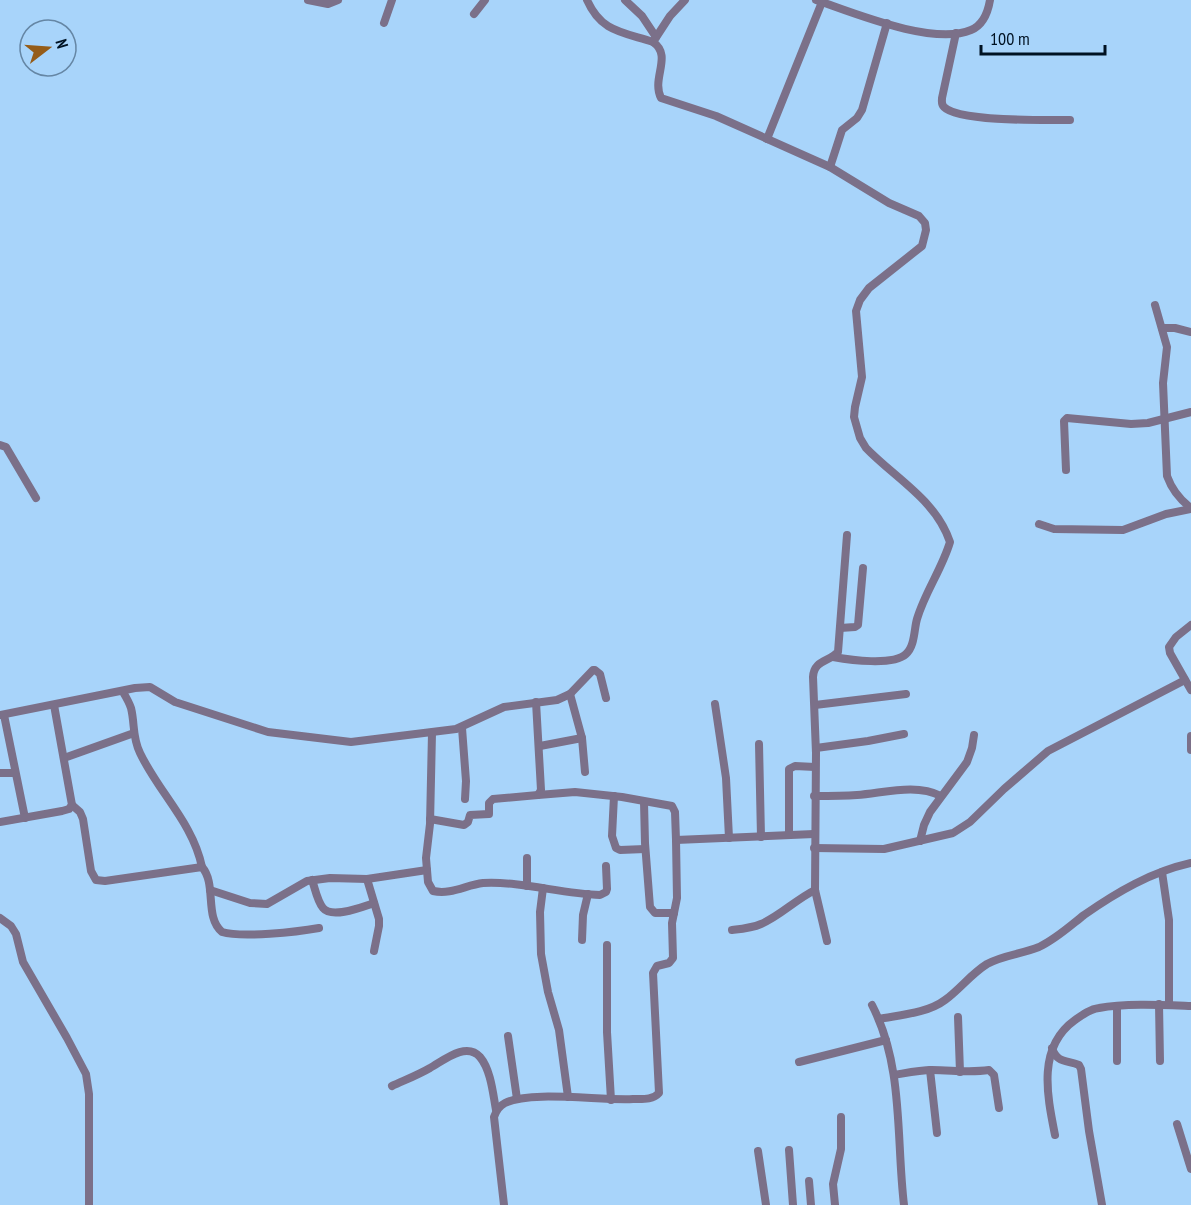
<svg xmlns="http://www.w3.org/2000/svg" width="1191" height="1205" font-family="'PT Sans Narrow',sans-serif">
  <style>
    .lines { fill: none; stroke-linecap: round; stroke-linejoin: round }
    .minor { stroke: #7b7089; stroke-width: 8 }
  </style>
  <rect width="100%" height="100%" fill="#a8d4fa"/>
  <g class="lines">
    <g class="minor">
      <polyline points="308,0 328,4 338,0"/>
      <path d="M587,0C601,32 622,32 653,42C673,56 651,78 661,98L716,116L830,167L889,203L919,216L925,223L926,230L922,246L869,288L860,300L856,311L862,377L855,407L854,417L860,438L866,448C896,479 936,500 950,542C942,569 925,592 917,619C914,629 915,646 906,654C893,666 850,660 833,657"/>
      <polyline points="625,0 642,16 656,37"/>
      <path d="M816,0C854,13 933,46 971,30C983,25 988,12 990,0"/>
      <polyline points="474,14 485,0"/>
      <polyline points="384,23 392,0"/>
      <path d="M956,33L942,98C942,102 941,104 944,107C958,122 1047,120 1070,120"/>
      <polyline points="653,42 670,16 685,0"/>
      <polyline points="767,139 822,2"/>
      <polyline points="830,167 842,130 857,118 862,110 887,23"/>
      <path d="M1155,305L1167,347L1163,383L1167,476C1172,490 1179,499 1191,508"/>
      <polyline points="1162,328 1175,328 1191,332"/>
      <polyline points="0,445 6,447 36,498"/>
      <polyline points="1066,470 1064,421 1067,418 1131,424 1148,423 1191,412"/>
      <polyline points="1039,524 1054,529 1123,530 1166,514 1191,509"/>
      <polyline points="1191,625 1176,637 1169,647 1170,653 1191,690"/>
      <polyline points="840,628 855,627 858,625 863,568"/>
      <path d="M123,692C126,697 129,702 131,708C135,724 132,737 140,753C159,793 193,823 202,867"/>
      <polyline points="570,694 582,738 585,772"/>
      <polyline points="715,704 726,778 729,838"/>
      <polyline points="815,705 906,694"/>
      <polyline points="0,715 135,688 150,687 175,702 268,732 351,742 456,729 504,707 557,700 570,694 593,670 595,670 600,674 606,698"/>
      <polyline points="4,715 25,818"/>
      <polyline points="462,728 466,781 465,799"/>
      <path d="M432,733L430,824L426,858L428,882L433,891C451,895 466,885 483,883C522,881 561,894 600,895L606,892L607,889L606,866"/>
      <polyline points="1191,736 1191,750"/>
      <polyline points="759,744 761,837"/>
      <polyline points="540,746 582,738"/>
      <polyline points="816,748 868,741 904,734"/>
      <polyline points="64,758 134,733"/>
      <polyline points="0,773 15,773"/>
      <polyline points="614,796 612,836 616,848 620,850 645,849"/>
      <path d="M814,796C829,796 843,796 857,795C884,793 916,783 941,796"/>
      <polyline points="644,802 645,843 650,907 655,913 674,913"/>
      <path d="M72,805L80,812L83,819L91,871L96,880L105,881L202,867C217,884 204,917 222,932C242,938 297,932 319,928"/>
      <polyline points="430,819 464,825 468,822 470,815 489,814 489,803 493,799 538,795 541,790 536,702"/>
      <polyline points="0,822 62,811 69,809 72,805 54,705"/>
      <polyline points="789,835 789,769 795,766 815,767"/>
      <polyline points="676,840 814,834"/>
      <polyline points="920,841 924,825 930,812 967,762 972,748 974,735"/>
      <polyline points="814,848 884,849 953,833 970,822 1004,789 1048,751 1185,680"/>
      <polyline points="527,858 527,886"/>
      <polyline points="1162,872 1169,920 1169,1005"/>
      <polyline points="367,879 379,919 379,926 374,951"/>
      <path d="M312,880C315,888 317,901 323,908C332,919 362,907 374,903"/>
      <polyline points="543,888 540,912 541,954 548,992 559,1030 568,1097"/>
      <polyline points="210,890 250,903 267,904 307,881 330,878 367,879 427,870"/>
      <polyline points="0,918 11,926 16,934 23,962 67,1038 86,1074 89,1094 89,1205"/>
      <path d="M732,930C741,929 752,928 761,924C780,916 795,900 815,890"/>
      <polyline points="582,940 583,915 588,894"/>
      <path d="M827,941L815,890L816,753L813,677C814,660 829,662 838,652L847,535"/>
      <polyline points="607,945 607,1032 611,1100"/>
      <polyline points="1159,1004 1160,1061"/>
      <path d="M872,1005C904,1067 896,1138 904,1205"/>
      <polyline points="1117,1007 1117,1061"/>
      <polyline points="958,1017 960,1072"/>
      <path d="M879,1019C900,1015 928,1013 945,1000C960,989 971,974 987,964C1003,955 1022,954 1039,947C1056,939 1070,926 1084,915C1117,892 1151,872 1191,863"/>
      <polyline points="508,1036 517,1099"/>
      <path d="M1052,1048C1057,1063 1066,1060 1079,1065L1081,1069L1089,1131L1102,1205"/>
      <polyline points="799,1062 886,1040"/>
      <polyline points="930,1070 937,1133"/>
      <path d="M894,1075C906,1073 919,1070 932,1070C952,1070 969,1073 989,1070L994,1075L999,1108"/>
      <path d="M392,1086C405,1080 418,1075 430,1068C443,1061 466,1041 480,1057C491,1070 493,1094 496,1110"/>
      <polyline points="1177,1124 1191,1169"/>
      <path d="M1055,1135C1047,1095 1037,1047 1075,1020C1082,1015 1090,1009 1099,1008C1125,1003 1164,1005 1191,1006"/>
      <polyline points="789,1150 793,1205"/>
      <polyline points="758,1151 766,1205"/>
      <polyline points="809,1181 811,1205"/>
      <path d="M504,1205L494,1117C496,1111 499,1106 505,1103C530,1090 602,1101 633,1099C643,1099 653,1100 659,1093L653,973L657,966L669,963L673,958L672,923L677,898L676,840L675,812L672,806L622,797L575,792L538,795"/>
      <polyline points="835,1205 833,1184 841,1149 841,1117"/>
    </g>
  </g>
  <g transform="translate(48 48) rotate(73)"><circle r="28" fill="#a8d4fa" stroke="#6586a4" stroke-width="1.5"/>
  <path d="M0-4.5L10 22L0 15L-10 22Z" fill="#955c18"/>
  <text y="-9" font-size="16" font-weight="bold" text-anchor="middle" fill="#001222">N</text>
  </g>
  <path d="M981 45v9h124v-9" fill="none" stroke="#001222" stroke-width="3"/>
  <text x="990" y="45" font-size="18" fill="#001222" stroke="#a8d4fa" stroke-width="4.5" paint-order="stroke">100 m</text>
</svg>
